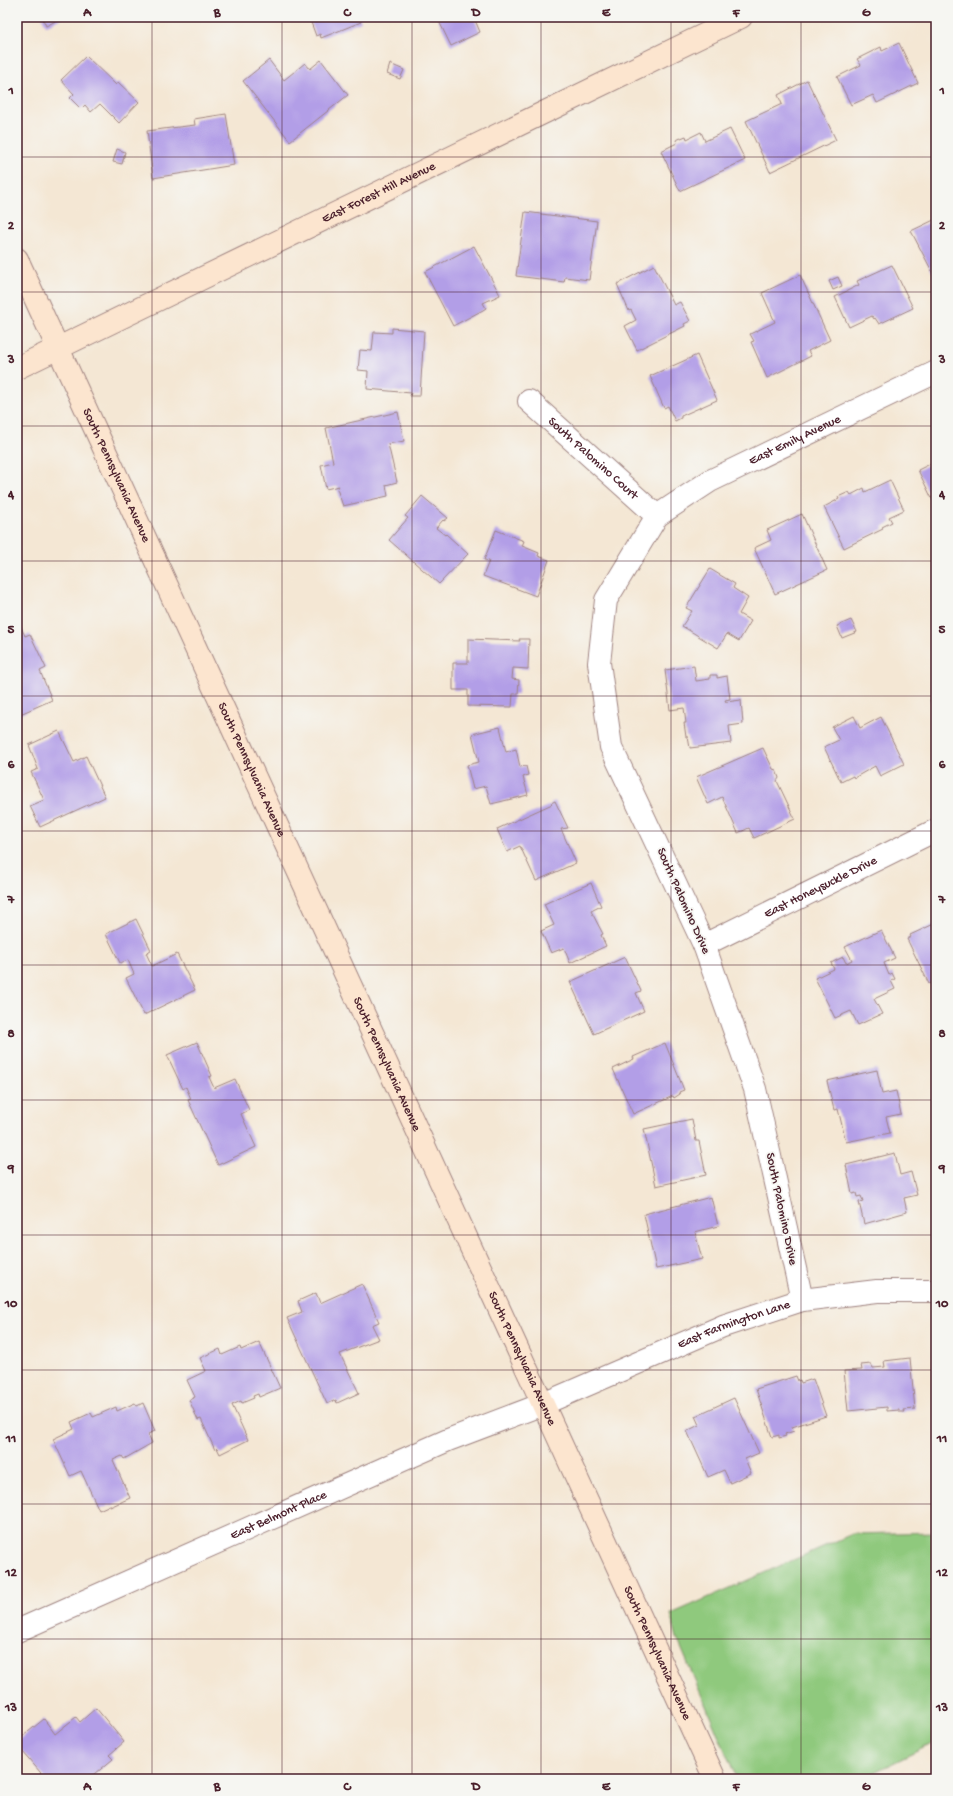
<svg xmlns="http://www.w3.org/2000/svg" width="953" height="1796" font-family="'Gochi Hand',sans-serif">
  <style>
    .green { fill: #8fc97d; stroke: #6c7454 }
    .building { fill: #b29ee7 }
    .lines { fill: none; stroke-linecap: round; stroke-linejoin: round }
    .street-casing { stroke: #9f8380; stroke-width: 24 }
    .secondary-casing { stroke: #9f8380; stroke-width: 24 }
    .street { stroke: #fff; stroke-width: 22 }
    .secondary { stroke: #fce5cf; stroke-width: 22 }
    .grid { fill: none; stroke: #4a1f2b; stroke-width: 1; stroke-opacity: 0.55 }
    .labels { text-anchor: middle; dominant-baseline: central; stroke-width: 3.5; stroke-linejoin: round; paint-order: stroke }
    .street-label { font-size: 13px; fill: #4a1f2b; stroke: #f6f6f2 }
    .neatline { fill: none; stroke: #4a1f2b; stroke-width: 1.5 }
    .grid-label { font-size: 13px; text-anchor: middle; font-weight: bold; fill: #4a1f2b }
  </style>
  <rect width="100%" height="100%" fill="#f6f6f2"/>
  <filter id="ink" filterUnits="userSpaceOnUse"><feTurbulence type="fractalNoise" baseFrequency=".025" numOctaves="2"/><feDisplacementMap in="SourceGraphic" scale="8" xChannelSelector="R" yChannelSelector="G"/><feConvolveMatrix kernelMatrix="1 2 1 2 8 2 1 2 1" color-interpolation-filters="sRGB"/></filter>
  <filter id="wash" filterUnits="userSpaceOnUse"><feTurbulence type="fractalNoise" baseFrequency=".012" numOctaves="4" result="noise"/><feDisplacementMap in="SourceGraphic" scale="16" xChannelSelector="R" yChannelSelector="G"/><feGaussianBlur stdDeviation="0.9" result="paint"/><feColorMatrix in="noise" values="0 0 0 0 0 0 0 0 0 0 0 0 0 0 0 0 0 1.4 0 .05"/><feComposite in="paint" operator="in"/></filter>
  <g filter="url(#wash)">
    <rect width="100%" height="100%" fill="#f4e7d4"/>
    <polygon class="green" points="936,1532 936,1742 860,1779 737,1779 677,1638 671,1614 852,1534"/>
    <g id="blocks">
      <g class="building">
        <polygon points="42,17 63,17 46,26"/>
        <polygon points="309,17 359,17 361,22 321,38 320,34 316,36"/>
        <polygon points="437,17 481,17 475,20 480,32 451,46"/>
        <polygon points="899,43 918,83 877,103 873,95 851,105 837,77 861,65 857,59 881,47 882,51"/>
        <polygon points="86,56 116,85 118,82 139,102 119,123 100,104 91,112 85,105 81,109 70,98 74,94 61,80"/>
        <polygon points="269,60 284,80 305,63 310,69 321,60 348,95 290,141 243,81"/>
        <polygon points="390,64 404,70 400,79 387,74"/>
        <polygon points="807,80 836,140 770,172 746,121 782,104 778,95"/>
        <polygon points="226,114 234,165 153,178 147,131 195,125 194,119"/>
        <polygon points="730,129 745,160 680,191 661,151 677,143 676,140 686,136 687,139 701,132 705,141"/>
        <polygon points="117,149 125,152 122,164 113,162"/>
        <polygon points="525,212 597,221 589,280 565,277 564,282 516,276"/>
        <polygon points="936,219 936,279 911,231"/>
        <polygon points="474,246 500,295 483,303 486,308 483,310 453,326 425,272"/>
        <polygon points="654,265 674,305 680,302 690,321 684,324 685,326 637,350 625,326 636,320 631,310 629,311 617,284"/>
        <polygon points="892,265 913,308 879,324 875,318 874,319 872,316 849,327 835,297 859,285 857,281"/>
        <polygon points="800,275 830,340 808,351 811,356 767,378 751,342 754,341 750,334 775,322 762,293"/>
        <polygon points="838,277 842,286 833,290 829,281"/>
        <polygon points="392,328 424,331 420,396 410,396 411,393 367,389 368,371 358,370 360,350 372,351 374,332 392,333"/>
        <polygon points="697,355 717,400 681,416 681,418 675,421 668,406 664,408 650,376"/>
        <polygon points="398,412 404,441 388,444 397,482 386,485 388,496 343,506 337,489 339,486 326,489 321,465 333,462 326,428"/>
        <polygon points="936,461 936,507 918,470"/>
        <polygon points="890,480 904,510 889,517 892,522 882,527 883,529 844,548 824,507 839,499 838,497 849,492 851,495 864,488 865,492"/>
        <polygon points="422,496 448,518 444,521 443,520 436,528 445,535 446,534 468,554 439,584 389,540 408,518 405,516"/>
        <polygon points="802,514 827,570 775,594 754,548 771,540 767,530"/>
        <polygon points="496,530 524,541 522,546 539,553 538,556 549,560 536,596 483,576 489,561 484,560"/>
        <polygon points="710,569 735,584 733,588 748,598 739,614 751,621 739,641 727,634 718,648 682,626 692,611 686,608"/>
        <polygon points="17,618 25,636 30,634 46,668 40,671 52,700 18,715 17,712"/>
        <polygon points="851,620 857,632 842,638 837,626"/>
        <polygon points="468,639 520,641 519,639 529,639 528,669 513,668 512,679 519,680 518,694 513,694 512,707 468,706 468,690 453,690 453,663 468,663"/>
        <polygon points="694,666 696,681 710,679 710,675 717,675 717,678 727,676 730,699 725,700 726,702 741,700 743,724 729,726 731,743 690,748 688,737 686,737 684,723 686,723 684,708 670,710 665,670"/>
        <polygon points="936,697 936,714 930,700"/>
        <polygon points="854,716 860,728 881,717 904,764 880,776 875,766 854,778 853,776 841,782 824,747 839,740 832,727"/>
        <polygon points="500,727 506,752 516,749 520,767 526,766 528,775 523,777 528,795 491,804 486,786 473,789 467,765 479,762 472,734"/>
        <polygon points="59,731 74,762 86,756 105,797 40,827 30,806 44,800 31,772 38,769 29,745"/>
        <polygon points="763,748 773,769 776,770 779,778 777,781 795,819 754,838 749,828 738,833 722,797 708,804 696,777"/>
        <polygon points="555,801 568,828 561,829 576,863 536,881 520,846 507,852 497,829 550,805 552,804 551,803"/>
        <polygon points="591,883 601,906 591,911 603,934 601,935 606,946 570,963 564,948 551,953 541,931 554,925 544,904"/>
        <polygon points="136,919 151,950 146,953 152,966 177,954 195,990 144,1015 126,978 134,974 128,960 120,963 106,934"/>
        <polygon points="936,923 936,980 929,984 907,939 911,937 910,935"/>
        <polygon points="881,930 895,958 884,963 889,975 892,973 895,979 891,981 895,989 874,999 882,1014 858,1025 851,1011 835,1018 815,978 834,969 831,963 843,957 846,963 852,960 845,947"/>
        <polygon points="625,957 641,991 636,993 644,1011 594,1034 570,982"/>
        <polygon points="197,1042 212,1076 209,1077 214,1088 235,1079 249,1110 241,1114 256,1147 218,1165 188,1100 191,1099 186,1087 183,1089 167,1055"/>
        <polygon points="665,1043 684,1090 679,1092 680,1094 674,1098 673,1096 633,1114 613,1069 634,1059 633,1057"/>
        <polygon points="877,1070 882,1094 896,1091 901,1114 886,1117 890,1133 846,1142 838,1109 834,1110 827,1081"/>
        <polygon points="692,1119 696,1141 699,1141 706,1175 656,1186 644,1129"/>
        <polygon points="895,1153 900,1175 911,1172 917,1195 904,1198 907,1212 864,1224 859,1202 863,1201 861,1196 857,1197 856,1193 852,1194 846,1165"/>
        <polygon points="711,1197 718,1226 695,1232 702,1259 656,1269 644,1214"/>
        <polygon points="362,1284 379,1322 372,1325 379,1339 340,1354 359,1393 337,1403 336,1400 327,1404 287,1318 302,1312 298,1301 316,1293 320,1303"/>
        <polygon points="259,1342 280,1388 259,1397 258,1394 253,1396 254,1398 242,1403 241,1401 232,1405 248,1440 220,1454 217,1448 215,1450 201,1419 198,1420 189,1400 195,1397 187,1380 206,1371 200,1358 220,1349 222,1355 240,1347 241,1350"/>
        <polygon points="910,1358 915,1409 904,1410 905,1412 899,1412 899,1410 887,1411 887,1407 848,1411 844,1371 862,1370 861,1365 871,1364 873,1368 885,1367 884,1361"/>
        <polygon points="934,1363 936,1363 936,1379 935,1379"/>
        <polygon points="796,1376 798,1381 800,1380 801,1383 813,1379 826,1416 792,1427 794,1431 785,1434 786,1436 779,1438 779,1435 772,1437 756,1389"/>
        <polygon points="734,1398 759,1453 745,1459 751,1473 730,1483 724,1470 708,1477 687,1431 699,1425 695,1416"/>
        <polygon points="135,1403 137,1406 143,1403 155,1431 148,1434 152,1443 124,1459 122,1456 113,1460 130,1498 110,1507 110,1505 99,1510 81,1471 70,1476 53,1439 74,1429 71,1422 91,1413 93,1417 116,1407 117,1411"/>
        <polygon points="96,1708 124,1742 109,1755 113,1759 89,1779 46,1779 17,1745 17,1741 44,1719 55,1734 76,1717 80,1722"/>
      </g>
    </g>
  </g>
  <g filter="url(#ink)">
    <use href="#blocks" fill-opacity="0" stroke="#9f8380" stroke-width="1"/>
    <g class="lines">
      <defs>
        <g id="street">
          <path id="s1" d="M529,401L657,516"/>
          <path id="s2" d="M704,945L936,830"/>
          <path id="s3" d="M802,1300L755,1089L704,945L611,747L599,663L606,600L657,516L710,481L936,372"/>
          <path id="s4" d="M17,1631L448,1440L543,1404L723,1326L802,1300L877,1291H936"/>
        </g>
        <g id="secondary">
          <path id="s5" d="M17,259L715,1779"/>
          <path id="s6" d="M17,368L741,17"/>
        </g>
      </defs>
      <use href="#street" class="street-casing"/>
      <use href="#secondary" class="secondary-casing"/>
      <use href="#street" class="street"/>
      <use href="#secondary" class="secondary"/>
    </g>
  </g>
  <path class="grid" d="M152,17V1779M282,17V1779M412,17V1779M541,17V1779M671,17V1779M801,17V1779M17,157H936M17,292H936M17,426H936M17,561H936M17,696H936M17,831H936M17,965H936M17,1100H936M17,1235H936M17,1370H936M17,1504H936M17,1639H936"/>
  <g class="labels">
    <g class="street-label">
      <text stroke="none"><textPath href="#s6" startOffset="402">East Forest Hill Avenue</textPath></text>
      <text stroke="none"><textPath href="#s3" startOffset="992">East Emily Avenue</textPath></text>
      <text stroke="none"><textPath href="#s1" startOffset="86">South Palomino Court</textPath></text>
      <text stroke="none"><textPath href="#s5" startOffset="238">South Pennsylvania Avenue</textPath></text>
      <text stroke="none"><textPath href="#s5" startOffset="562">South Pennsylvania Avenue</textPath></text>
      <text stroke="none"><textPath href="#s2" startOffset="130">East Honeysuckle Drive</textPath></text>
      <text transform="translate(683 901) rotate(66)">South Palomino Drive</text>
      <text stroke="none"><textPath href="#s5" startOffset="886">South Pennsylvania Avenue</textPath></text>
      <text transform="translate(781 1209) rotate(78)">South Palomino Drive</text>
      <text stroke="none"><textPath href="#s4" startOffset="780">East Farmington Lane</textPath></text>
      <text stroke="none"><textPath href="#s5" startOffset="1210">South Pennsylvania Avenue</textPath></text>
      <text stroke="none"><textPath href="#s4" startOffset="286">East Belmont Place</textPath></text>
      <text stroke="none"><textPath href="#s5" startOffset="1534">South Pennsylvania Avenue</textPath></text>
    </g>
  </g>
  <rect width="953" height="1796" fill="none" stroke="#f6f6f2" stroke-width="44"/>
  <rect x="22" y="22" width="909" height="1752" class="neatline"/>
  <g class="grid-label">
    <text x="87" y="16">A</text>
    <text x="217" y="16">B</text>
    <text x="347" y="16">C</text>
    <text x="476" y="16">D</text>
    <text x="606" y="16">E</text>
    <text x="736" y="16">F</text>
    <text x="866" y="16">G</text>
    <text x="11" y="94">1</text>
    <text x="942" y="94">1</text>
    <text x="11" y="229">2</text>
    <text x="942" y="229">2</text>
    <text x="11" y="363">3</text>
    <text x="942" y="363">3</text>
    <text x="11" y="498">4</text>
    <text x="942" y="498">4</text>
    <text x="11" y="633">5</text>
    <text x="942" y="633">5</text>
    <text x="11" y="768">6</text>
    <text x="942" y="768">6</text>
    <text x="11" y="903">7</text>
    <text x="942" y="903">7</text>
    <text x="11" y="1037">8</text>
    <text x="942" y="1037">8</text>
    <text x="11" y="1172">9</text>
    <text x="942" y="1172">9</text>
    <text x="11" y="1307">10</text>
    <text x="942" y="1307">10</text>
    <text x="11" y="1442">11</text>
    <text x="942" y="1442">11</text>
    <text x="11" y="1576">12</text>
    <text x="942" y="1576">12</text>
    <text x="11" y="1711">13</text>
    <text x="942" y="1711">13</text>
    <text x="87" y="1790">A</text>
    <text x="217" y="1790">B</text>
    <text x="347" y="1790">C</text>
    <text x="476" y="1790">D</text>
    <text x="606" y="1790">E</text>
    <text x="736" y="1790">F</text>
    <text x="866" y="1790">G</text>
  </g>
</svg>
